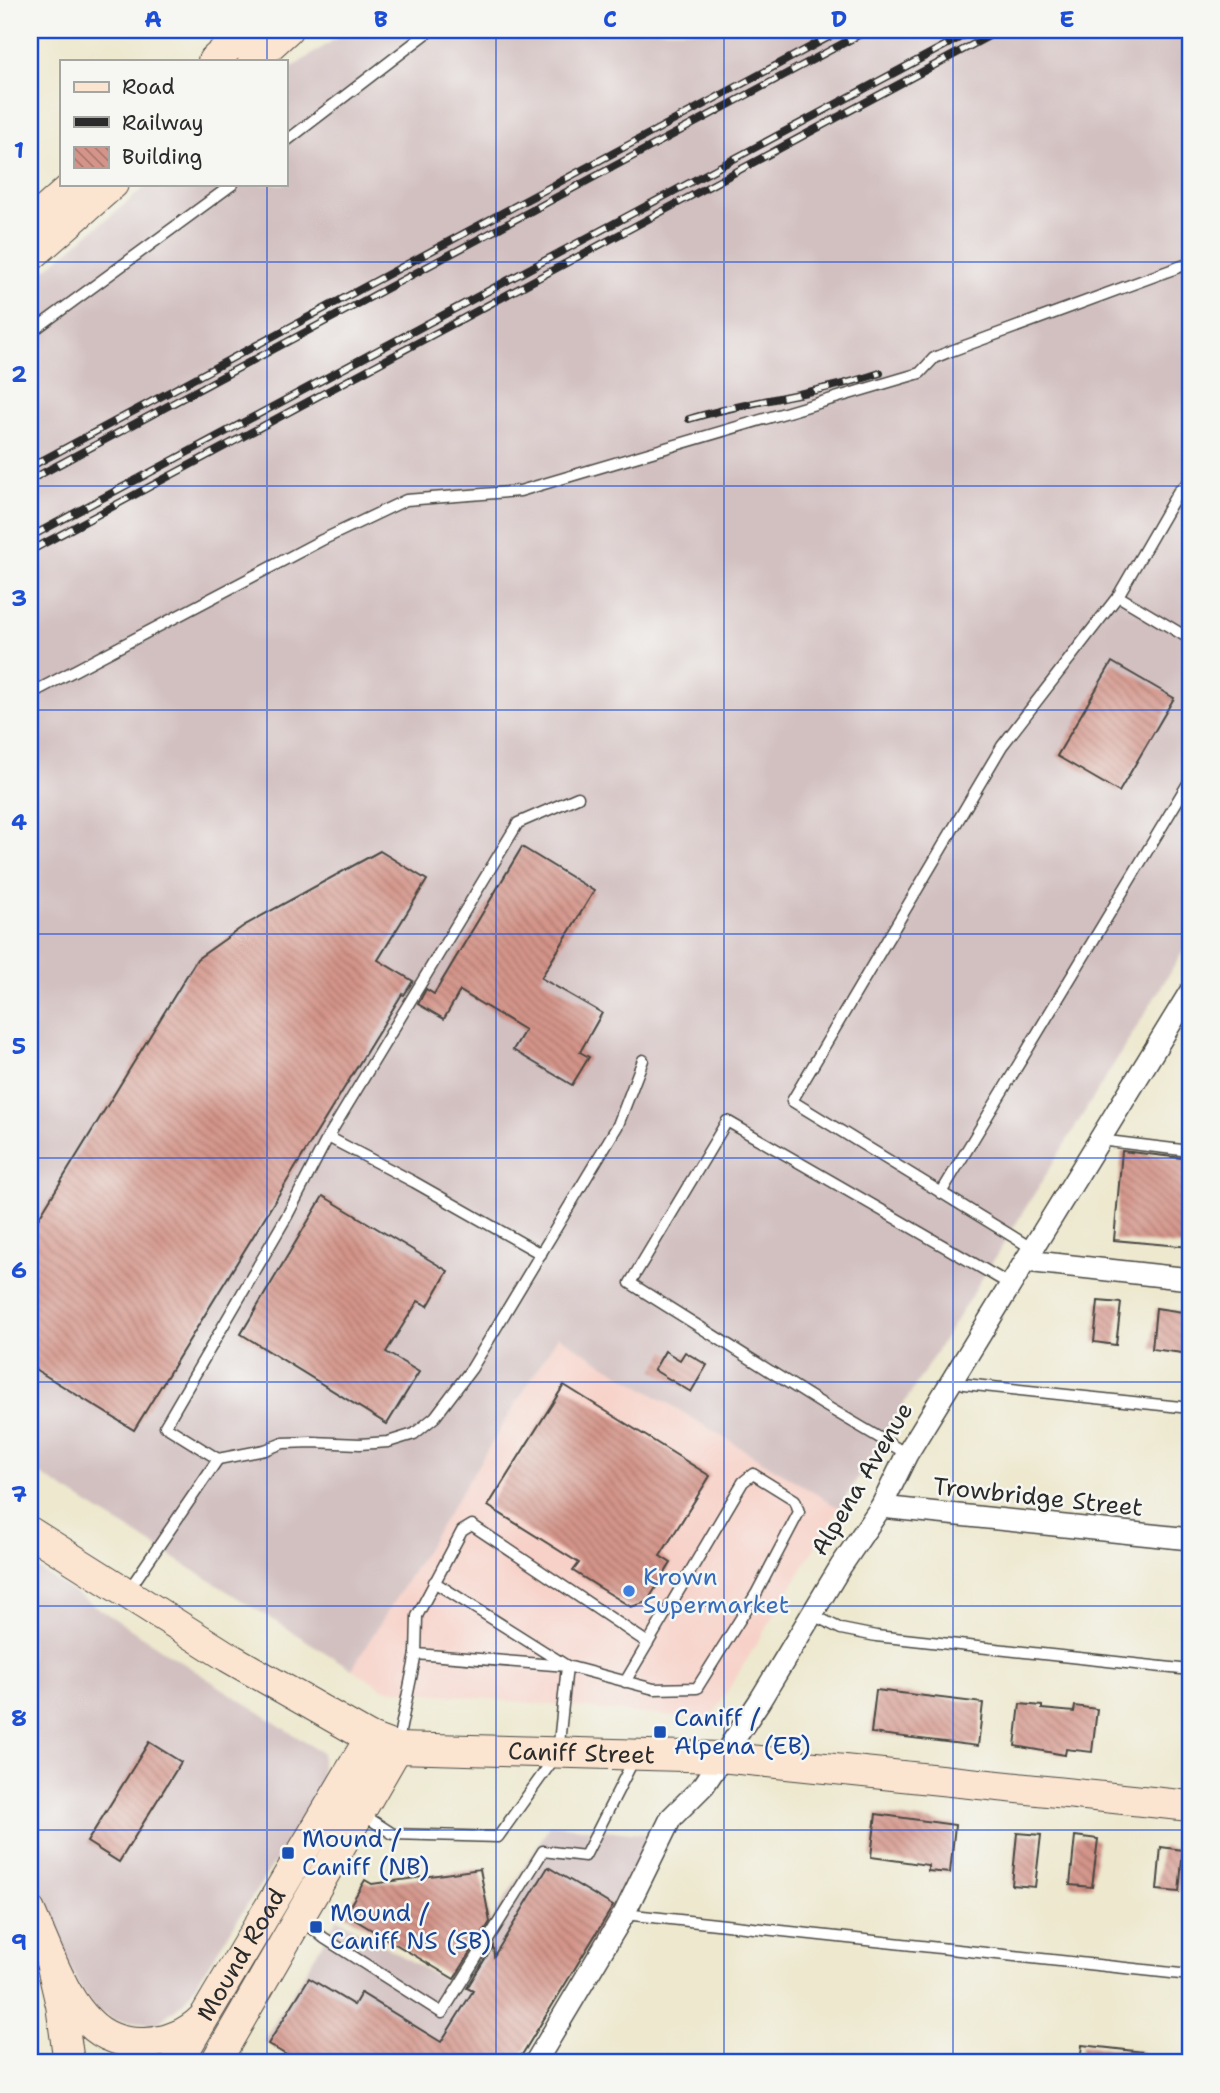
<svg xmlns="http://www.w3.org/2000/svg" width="1220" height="2093" font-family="'Shantell Sans',sans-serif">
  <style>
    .built { fill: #f7d1c8 }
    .industrial { fill: #d2bfc0 }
    .building { fill: url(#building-back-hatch) }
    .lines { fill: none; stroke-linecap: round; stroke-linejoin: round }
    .lane-casing { stroke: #484743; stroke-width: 13 }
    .street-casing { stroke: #484743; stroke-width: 24 }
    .secondary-casing { stroke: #484743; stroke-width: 32 }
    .lane { stroke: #fff; stroke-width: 10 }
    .street { stroke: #fff; stroke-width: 21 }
    .secondary { stroke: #fce5d0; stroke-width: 30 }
    .rail-casing { stroke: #2b2b2b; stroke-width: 8 }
    .rail { stroke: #f6f6f2; stroke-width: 5; stroke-dasharray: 16; stroke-linecap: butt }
    .grid { fill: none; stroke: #1d4ed8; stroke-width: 2; stroke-opacity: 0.55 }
    .shop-dot { fill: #3f7fe0; stroke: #f6f6f2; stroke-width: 2.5 }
    .transit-dot { fill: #1a4fb4; stroke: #f6f6f2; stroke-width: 2.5 }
    .labels { text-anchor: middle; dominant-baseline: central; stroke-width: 5; stroke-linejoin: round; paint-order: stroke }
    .street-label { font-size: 24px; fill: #2b2b2b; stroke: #f6f6f2 }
    .shop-label { font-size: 24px; fill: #366cbe; stroke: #f6f6f2; text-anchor: start }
    .transit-label { font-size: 24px; fill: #164399; stroke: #f6f6f2; text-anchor: start }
    .neatline { fill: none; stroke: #1d4ed8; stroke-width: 2.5 }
    .grid-label { font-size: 23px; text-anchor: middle; font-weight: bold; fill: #1d4ed8 }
  </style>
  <defs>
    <pattern id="building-back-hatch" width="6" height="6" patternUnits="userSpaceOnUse" patternTransform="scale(1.75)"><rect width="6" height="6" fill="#d49489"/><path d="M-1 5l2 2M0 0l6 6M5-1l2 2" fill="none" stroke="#ac7970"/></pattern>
  </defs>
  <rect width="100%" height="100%" fill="#f6f6f2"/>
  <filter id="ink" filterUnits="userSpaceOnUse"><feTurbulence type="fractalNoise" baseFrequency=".0143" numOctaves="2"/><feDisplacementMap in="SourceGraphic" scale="14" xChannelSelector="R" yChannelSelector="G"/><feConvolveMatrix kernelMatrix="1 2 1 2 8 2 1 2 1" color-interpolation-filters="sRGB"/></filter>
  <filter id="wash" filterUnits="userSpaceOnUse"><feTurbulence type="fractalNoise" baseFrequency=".00686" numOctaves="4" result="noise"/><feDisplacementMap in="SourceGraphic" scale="28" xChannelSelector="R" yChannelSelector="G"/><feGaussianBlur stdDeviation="1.57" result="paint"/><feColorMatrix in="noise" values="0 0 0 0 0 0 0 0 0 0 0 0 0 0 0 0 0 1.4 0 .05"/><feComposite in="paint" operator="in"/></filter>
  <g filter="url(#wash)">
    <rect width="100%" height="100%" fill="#ede8ce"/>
    <polygon class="built" points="558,1336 839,1508 710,1720 385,1689 352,1669"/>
    <g class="industrial">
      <polygon points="349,30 1190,30 1190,940 1001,1248 839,1508 558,1336 352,1669 30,1468 30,282 149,184 285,184 285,72"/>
      <polygon points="30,1564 322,1753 321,1790 185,2001 155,2025 113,2020 94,2008 77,1983 30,1866"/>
      <polygon points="550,1825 653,1835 516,2063 300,2063 264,2041 337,1918 452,1985"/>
    </g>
    <g id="blocks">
      <g class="building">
        <polygon points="1112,662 1174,698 1119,792 1057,756"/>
        <polygon points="522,847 594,891 541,978 602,1013 580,1052 589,1057 572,1085 513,1050 525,1030 460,991 444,1019 418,1004 426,989 434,994"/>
        <polygon points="380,851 427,880 378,960 413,981 404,995 402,994 134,1430 30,1366 30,1232 197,959 245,925"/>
        <polygon points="1122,1151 1190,1159 1190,1247 1114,1240"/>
        <polygon points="323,1196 448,1271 428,1306 418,1301 386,1352 419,1372 387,1424 241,1334"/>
        <polygon points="1098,1301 1121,1303 1116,1345 1094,1342"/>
        <polygon points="1156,1308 1190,1313 1190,1354 1152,1349"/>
        <polygon points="665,1351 680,1360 685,1352 707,1365 691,1392 654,1370"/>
        <polygon points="564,1385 710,1476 660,1556 671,1563 647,1602 631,1607 573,1571 579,1563 488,1506"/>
        <polygon points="876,1690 983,1703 978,1746 871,1733"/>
        <polygon points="1020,1704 1042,1706 1042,1709 1074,1712 1075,1706 1097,1709 1092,1752 1066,1749 1065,1755 1015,1746"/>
        <polygon points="149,1742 181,1762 119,1862 87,1842"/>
        <polygon points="876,1814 955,1825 950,1873 928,1871 928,1865 871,1857"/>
        <polygon points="1017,1833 1041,1835 1035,1887 1012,1885"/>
        <polygon points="1075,1836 1098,1839 1092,1887 1070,1885"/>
        <polygon points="1161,1847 1183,1850 1179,1892 1157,1890"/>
        <polygon points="548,1867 613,1906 517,2063 300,2063 268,2044 309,1978 354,2005 361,1993 441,2042 473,1991 467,1988 493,1946 494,1956"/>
        <polygon points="480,1869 490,1922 454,1979 345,1914 365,1880 372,1884"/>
        <polygon points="1082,2045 1143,2052 1142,2063 1080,2063"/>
      </g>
    </g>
  </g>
  <g filter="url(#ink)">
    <use href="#blocks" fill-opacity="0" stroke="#484743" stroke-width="2"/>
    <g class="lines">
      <defs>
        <g id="lane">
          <polyline points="285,142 431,30"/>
          <polyline points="30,333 233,184"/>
          <polyline points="1118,596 1178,492 1190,481"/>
          <polyline points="30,694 322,540 406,500 520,491 920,373 934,358 951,351 1190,263"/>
          <polyline points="328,1137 414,1182 541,1254"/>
          <polyline points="1099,1140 1190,1151"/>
          <polyline points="941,1193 1190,780"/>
          <polyline points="1033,1249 792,1101 1002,746 1118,596 1190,639"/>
          <polyline points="954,1379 964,1384 1190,1408"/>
          <polyline points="907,1454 824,1405 630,1283 727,1121 1011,1285"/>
          <polyline points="218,1459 265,1450 283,1443 312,1442 360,1444 388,1442 414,1434 435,1417 472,1368 618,1125 643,1060"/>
          <polyline points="434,1582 567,1666 654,1689 697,1688 756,1594 799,1512 795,1500 753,1474 743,1482 625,1682"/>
          <polyline points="128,1591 218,1459 165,1426 287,1216 328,1137 518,823 578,797"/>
          <polyline points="813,1615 841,1629 876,1636 1190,1670"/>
          <polyline points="416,1654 417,1616 462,1531 472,1525 648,1643"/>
          <polyline points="362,1814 393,1834 498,1837 558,1753 567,1666 416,1654 397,1746"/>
          <polyline points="624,1914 1190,1975"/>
          <polyline points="302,1920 324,1938 442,2013 543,1851 585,1856 635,1757"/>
        </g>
        <g id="street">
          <polyline points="1026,1261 1190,1279"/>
          <polyline points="881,1507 1190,1539"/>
          <polyline points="535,2063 624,1914 671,1818 704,1785 759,1702 841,1566 881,1507 907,1454 1190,992"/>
        </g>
        <g id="secondary">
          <polyline points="213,61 248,30"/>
          <polyline points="253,61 287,30"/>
          <polyline points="30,224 75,184"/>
          <polyline points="30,257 113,184"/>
          <path id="s1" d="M30,1532L228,1657L370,1738L397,1748L720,1757L1190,1806"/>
          <polyline points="30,1911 50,1958 61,2005 69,2063"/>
          <path d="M50,1958C60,1980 71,2005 89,2022C119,2053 173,2048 202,2019"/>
          <path id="s2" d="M177,2063L370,1738"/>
          <polyline points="215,2063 397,1748"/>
        </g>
      </defs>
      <use href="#lane" class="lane-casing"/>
      <use href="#street" class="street-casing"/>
      <use href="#secondary" class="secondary-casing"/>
      <use href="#lane" class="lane"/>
      <use href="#street" class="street"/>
      <use href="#secondary" class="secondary"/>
      <defs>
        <g id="rail">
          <path d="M689,419C752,400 818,394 880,373"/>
          <polyline points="30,467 842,30"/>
          <polyline points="30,480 868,30"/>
          <polyline points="30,537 974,30"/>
          <polyline points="30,551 1000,30"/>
        </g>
      </defs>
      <use href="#rail" class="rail-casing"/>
      <use href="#rail" class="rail"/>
    </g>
  </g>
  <path class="grid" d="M267,30V61M496,30V2063M724,30V2063M953,30V2063M267,184V2063M30,262H1190M30,486H1190M30,710H1190M30,934H1190M30,1158H1190M30,1382H1190M30,1606H1190M30,1830H1190"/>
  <circle class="shop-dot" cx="629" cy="1591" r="7"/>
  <g class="transit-dot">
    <rect x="653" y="1725" width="14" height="14" rx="3.5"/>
    <rect x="281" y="1846" width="14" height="14" rx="3.5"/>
    <rect x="309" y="1920" width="14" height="14" rx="3.5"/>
  </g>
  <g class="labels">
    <g class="street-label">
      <text transform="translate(862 1479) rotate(-59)">Alpena Avenue</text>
      <text transform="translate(1038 1497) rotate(6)">Trowbridge Street</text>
      <text stroke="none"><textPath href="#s1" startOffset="611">Caniff Street</textPath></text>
      <text stroke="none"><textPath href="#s2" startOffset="126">Mound Road</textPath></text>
    </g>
    <g class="shop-label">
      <text x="643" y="1577">Krown<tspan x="643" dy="28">Supermarket</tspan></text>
    </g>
    <g class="transit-label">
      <text x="674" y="1718">Caniff /<tspan x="674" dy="28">Alpena (EB)</tspan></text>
      <text x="302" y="1839">Mound /<tspan x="302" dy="28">Caniff (NB)</tspan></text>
      <text x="330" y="1913">Mound /<tspan x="330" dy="28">Caniff NS (SB)</tspan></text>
    </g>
  </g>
  <rect width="1220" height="2093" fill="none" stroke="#f6f6f2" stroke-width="77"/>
  <rect x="60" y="60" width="228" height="126" fill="#f6f6f2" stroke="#a5a5a2" stroke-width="2"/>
  <rect x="74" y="82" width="35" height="10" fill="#fce5d0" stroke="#a5a5a2" stroke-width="2"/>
  <text x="122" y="94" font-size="21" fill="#2b2b2b">Road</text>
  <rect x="74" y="117" width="35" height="10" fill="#2b2b2b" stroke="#a5a5a2" stroke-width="2"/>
  <text x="122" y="130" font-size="21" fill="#2b2b2b">Railway</text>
  <rect x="74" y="147" width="35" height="21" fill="url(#building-back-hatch)" stroke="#a5a5a2" stroke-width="2"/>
  <text x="122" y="164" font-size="21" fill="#2b2b2b">Building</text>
  <rect x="38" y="38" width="1144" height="2016" class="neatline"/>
  <g class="grid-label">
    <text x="153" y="27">A</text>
    <text x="381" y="27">B</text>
    <text x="610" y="27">C</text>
    <text x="839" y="27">D</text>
    <text x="1067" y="27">E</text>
    <text x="19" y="158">1</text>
    <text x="19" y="382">2</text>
    <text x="19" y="606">3</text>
    <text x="19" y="830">4</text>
    <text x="19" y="1054">5</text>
    <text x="19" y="1278">6</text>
    <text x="19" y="1502">7</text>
    <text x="19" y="1726">8</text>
    <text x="19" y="1950">9</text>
  </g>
</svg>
